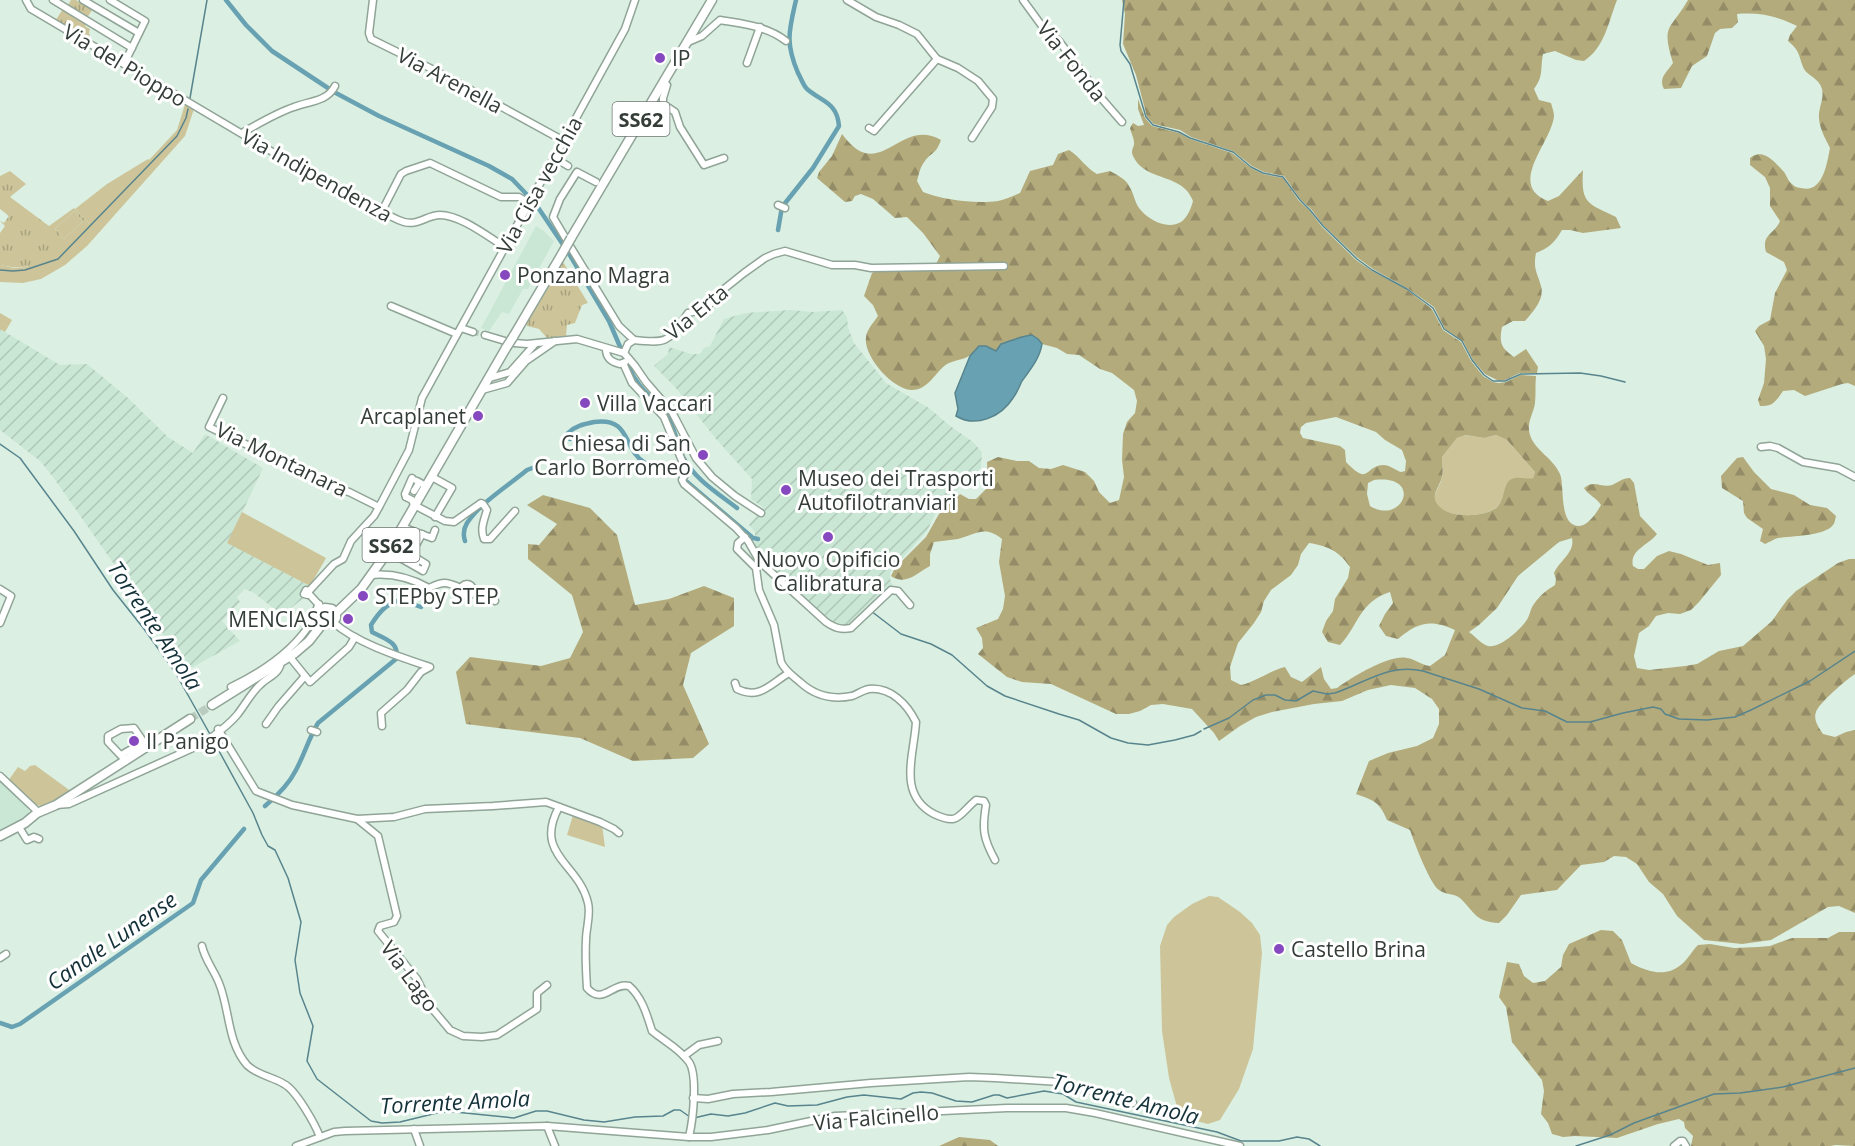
<svg xmlns="http://www.w3.org/2000/svg" width="1855" height="1146" font-family="'Open Sans',sans-serif">
  <style>
    .built { fill: #cae7d5 }
    .industrial { fill: url(#industrial-furrows) }
    .green { fill: #cdc599 }
    .forest { fill: url(#forest-firs); fill-rule: evenodd }
    .park { fill: url(#park-tufts); fill-rule: evenodd }
    .water { fill: #68a2b2; stroke: #58848d; stroke-width: 1.5 }
    .lines { fill: none; stroke-linecap: round; stroke-linejoin: round }
    .stream { stroke: #58848d; stroke-width: 1.5 }
    .canal { stroke: #68a2b2; stroke-width: 4.5 }
    .minor-tunnel { stroke: #baccc0; stroke-width: 6; stroke-dasharray: 6 3; stroke-linecap: butt }
    .major-tunnel { stroke: #baccc0; stroke-width: 8; stroke-dasharray: 8 4; stroke-linecap: butt }
    .minor-casing { stroke: #90a497; stroke-width: 9 }
    .major-casing { stroke: #90a497; stroke-width: 11 }
    .minor { stroke: #fff; stroke-width: 6 }
    .major { stroke: #fff; stroke-width: 8 }
    .major-bridge-casing { stroke: #90a497; stroke-width: 11; stroke-linecap: butt }
    .major-bridge { stroke: #fff; stroke-width: 8 }
    .poi-dot { fill: #8648be; stroke: #fff; stroke-width: 2 }
    .labels { text-anchor: middle; dominant-baseline: central; stroke-width: 6; stroke-linejoin: round; paint-order: stroke }
    .shield { fill: #fff; stroke: #717774; stroke-width: 1.5 }
    .shield-label { font-size: 20px; font-weight: bold; fill: #343d38 }
    .poi-label { font-size: 21px; fill: #343d38; stroke: #fff; text-anchor: start }
    .street-label { font-size: 21px; fill: #343d38; stroke: #fff }
    .water-label { font-size: 22px; font-style: italic; fill: #133138; stroke: #fff }
  </style>
  <defs>
    <pattern id="industrial-furrows" width="10" height="10" patternUnits="userSpaceOnUse" patternTransform="scale(1.5)"><rect width="10" height="10" fill="#cae7d5"/><path d="M-1 1l2-2M0 10L10 0M9 11l2-2" fill="none" stroke="#aec7b8"/></pattern>
    <pattern id="forest-firs" width="22" height="20" patternUnits="userSpaceOnUse" patternTransform="scale(1.5)"><rect width="22" height="20" fill="#b4ab7c"/><path d="M5 1l3.5 6h-7zM16 11l3.5 6h-7z" fill="#938c67"/></pattern>
    <pattern id="park-tufts" width="24" height="20" patternUnits="userSpaceOnUse" patternTransform="scale(1.5)"><rect width="24" height="20" fill="#cdc599"/><path d="M3 7l-1-3M5 7V3M7 7l1-3M15 17l-1-3M17 17v-4M19 17l1-3" fill="none" stroke="#a7a17e"/></pattern>
  </defs>
  <rect width="100%" height="100%" fill="#dbf0e2"/>
  <g class="built">
    <polygon points="536,226 544,231 554,241 528,289 523,289 509,314 502,312 489,331 481,328"/>
    <polygon points="0,779 27,805 29,811 28,818 0,832"/>
  </g>
  <g class="industrial">
    <polygon points="791,310 813,312 842,310 847,317 848,327 854,343 886,383 929,408 949,425 973,442 982,452 981,468 938,508 927,531 890,572 890,579 893,587 888,588 855,624 842,628 824,618 761,557 755,545 755,532 749,525 757,515 759,516 764,508 751,499 752,479 716,439 675,387 654,366 668,354 669,347 691,354 700,354 704,348 710,346 724,319 745,313"/>
    <polygon points="0,329 60,365 87,364 127,397 168,437 193,453 205,434 263,468 228,543 310,586 305,597 282,615 254,593 245,589 237,597 240,602 222,621 240,641 193,667 186,667 53,477 40,461 0,430"/>
  </g>
  <g class="green">
    <polygon points="186,101 195,106 185,136 87,246 65,265 41,279 23,283 0,282 0,265 14,268 27,267 89,223 75,209 107,184 148,159 149,160 177,130"/>
    <polygon points="74,211 83,221 64,239 55,229"/>
    <polygon points="0,313 12,320 5,332 0,329"/>
    <path d="M1466,435L1484,438L1496,435L1507,440L1535,472L1533,478L1527,480L1521,478L1506,485C1505,493 1504,501 1497,507C1485,518 1445,519 1436,503C1432,496 1439,487 1441,481C1444,473 1442,465 1442,457L1457,438Z"/>
    <polygon points="242,512 326,558 310,586 227,543"/>
    <path d="M35,765L72,792C65,796 58,802 50,805C34,811 19,791 8,781L18,767L25,771L30,766Z"/>
    <polygon points="573,815 602,825 605,847 567,835"/>
    <polygon points="1209,896 1218,897 1240,912 1252,923 1260,935 1262,953 1253,1049 1239,1089 1220,1120 1208,1124 1192,1120 1182,1112 1177,1107 1169,1078 1162,1031 1160,946 1167,925 1174,917 1192,904"/>
  </g>
  <g class="forest">
    <path d="M1122,0H1617C1608,23 1605,47 1584,61L1576,60L1555,51L1543,54C1540,70 1544,75 1534,89L1539,100L1551,103C1552,107 1554,112 1554,116C1552,142 1506,185 1548,201L1559,196L1583,170C1581,204 1587,203 1616,217L1621,228L1583,233L1570,230H1562C1555,242 1549,248 1536,253C1533,269 1537,272 1541,286C1545,299 1533,312 1525,321H1513L1502,327C1499,343 1501,348 1514,357L1526,349L1538,367L1537,373H1520L1505,380L1499,381L1485,374L1473,360L1463,341L1445,329L1434,307L1407,288L1373,269L1358,258L1323,225L1311,209L1301,200L1284,176L1264,172L1252,166L1233,151L1191,137L1180,130L1154,124L1147,117L1136,75L1123,44L1125,14Z"/>
    <path d="M1688,0H1855V386L1848,383L1842,384L1805,396L1794,390L1783,391C1776,401 1773,407 1760,406L1758,400L1764,383L1766,359L1764,346L1755,331L1759,326L1770,320L1775,293L1787,270L1784,262L1766,252C1761,234 1775,234 1780,221L1770,206V188L1765,177L1750,165V158C1763,147 1775,162 1784,172C1787,176 1788,181 1792,184C1795,187 1796,187 1801,188C1823,194 1827,163 1830,148C1824,136 1818,126 1819,113C1820,105 1824,98 1822,89C1819,78 1808,76 1804,69C1798,55 1801,52 1788,41L1790,35L1797,26C1777,16 1759,12 1737,14L1738,22L1732,28L1720,29L1715,33L1707,56L1692,66L1681,88L1664,89C1658,78 1667,72 1673,63C1661,24 1670,31 1688,0Z"/>
    <path d="M1138,99L1145,118L1152,126L1179,133L1190,139L1232,153L1251,168L1263,174L1283,178L1299,201L1309,210L1322,227L1356,260L1372,271L1406,289L1432,309L1443,330L1461,342L1471,361L1483,376L1493,382L1499,383L1506,382L1521,375L1536,376C1535,385 1536,394 1535,403C1534,412 1528,420 1529,430C1531,449 1553,457 1560,474C1565,485 1558,526 1579,526C1588,526 1597,512 1601,505C1596,497 1588,495 1584,488C1594,479 1601,488 1612,485C1619,482 1622,478 1630,478L1634,483L1640,516L1657,534C1649,545 1629,550 1633,566L1638,569H1644L1657,556L1669,551L1681,554L1708,565L1720,563L1721,575L1699,602L1691,610L1680,614L1668,613L1656,616L1649,626L1639,633L1634,656L1637,668L1649,670L1685,666L1697,664L1719,651L1743,646L1772,621L1787,600L1796,591L1838,563L1849,559H1855V674C1847,679 1819,703 1816,712C1813,720 1819,728 1823,734L1835,737L1846,732L1855,730V913L1839,906L1828,907L1771,940L1742,944L1704,940L1677,916L1663,894L1649,882L1637,864L1626,857L1614,856L1604,862L1581,865L1557,890L1521,895L1507,915L1499,923C1476,922 1475,913 1461,899C1455,893 1445,895 1439,890C1430,884 1414,842 1410,830L1387,820C1379,801 1374,801 1356,794L1369,761L1388,753L1417,746L1433,738L1439,724V709L1432,699L1415,688L1391,685L1368,690L1342,701L1314,704L1272,712L1256,717L1240,726L1219,741L1214,733L1192,709L1163,704L1151,705L1140,711L1129,714H1116L1051,684L1022,682L1007,677L978,654L983,648L982,638L976,628L998,619L1003,609L1005,596L999,562L1002,539C985,525 977,534 958,539C950,540 942,541 934,542L930,554V566C917,573 906,586 891,576L895,568L926,537L939,514L960,494L969,499H976L988,487L987,462L998,457L1017,461H1029L1039,468L1051,469L1063,465L1085,472L1094,481L1099,492L1110,503L1119,500L1124,477L1122,460L1123,434L1127,422L1135,413L1137,401L1134,390L1112,373L1100,369L1079,355L1067,354L1057,348L1042,344L1038,339L1024,336L1018,339L1001,344L996,351L979,347C976,349 973,354 969,356C963,360 954,360 947,364C935,372 928,391 911,390C892,389 863,356 866,337C867,329 874,322 878,316L873,305L864,296L872,273L882,268L935,266L940,256L923,233L907,217L895,218L873,199L861,194L855,196L852,201L845,202L817,178L819,172L832,156L842,134C880,186 899,116 941,140C935,156 932,151 925,161C920,167 919,174 917,181L923,192C944,200 975,204 998,201C1005,200 1013,196 1020,193L1030,171L1053,165L1058,154L1069,150C1080,157 1086,168 1097,174L1110,171C1117,175 1126,179 1129,186C1134,193 1134,201 1139,208C1148,220 1167,230 1181,222C1188,217 1191,208 1193,201C1191,197 1189,192 1185,189C1171,175 1143,178 1133,156C1130,150 1135,147 1134,142C1134,138 1131,133 1130,128L1133,123L1138,126L1144,125L1138,109ZM1336,417L1376,432L1385,440L1402,450L1406,461L1405,471L1401,472C1395,470 1390,465 1383,465C1364,466 1370,487 1346,462L1345,450L1340,446L1303,438L1300,433L1301,427L1306,423ZM1466,435L1484,438L1496,435L1507,440L1535,472L1533,478C1526,480 1517,475 1510,480C1502,486 1506,500 1496,508C1483,518 1444,519 1436,502C1432,495 1439,486 1441,480C1444,473 1442,464 1442,457L1457,438ZM1374,480C1424,474 1403,526 1370,506L1367,494L1368,483ZM1572,538C1575,553 1560,560 1554,573L1556,579L1555,585C1547,590 1540,595 1534,604C1530,609 1530,616 1526,621C1520,630 1499,649 1488,646C1481,644 1475,636 1469,632L1479,625L1497,608L1518,576L1559,542ZM1309,543C1328,546 1339,551 1350,567L1348,578L1335,599L1333,611L1326,621L1322,632L1328,642L1340,645C1359,625 1359,602 1390,592L1393,603L1385,614L1379,626L1386,636L1398,639C1418,622 1431,619 1455,630L1445,655L1430,666C1421,665 1415,659 1407,658C1389,654 1351,678 1337,688L1331,689L1324,679L1321,667L1302,682L1291,677L1285,667C1269,671 1257,681 1241,685L1231,680L1230,667L1238,643L1254,623L1261,612L1264,601L1271,590L1291,575L1298,565L1301,554Z"/>
    <path d="M1743,457L1754,472L1771,489L1794,495L1810,505L1827,508L1836,516C1835,519 1835,523 1833,525C1825,536 1791,536 1778,538C1774,539 1770,542 1765,544L1760,541L1763,529L1747,518L1744,513L1743,501L1722,488L1721,476L1737,458Z"/>
    <polygon points="543,495 590,508 617,535 635,605 669,599 704,586 734,598 734,626 691,653 683,685 709,744 693,758 633,761 580,738 466,724 456,672 470,657 541,666 570,658 583,632 572,595 528,559 528,544 539,545 557,524 527,505"/>
    <path d="M1601,930L1613,931L1622,940L1631,963C1648,972 1666,978 1682,964C1688,959 1692,951 1698,945L1710,944L1734,948L1758,947L1770,946L1792,938H1828L1839,932H1855V1146L1836,1145L1830,1146H1691L1693,1136L1685,1128L1684,1122L1679,1119L1658,1124L1617,1138L1575,1136L1563,1137L1552,1134L1548,1123L1541,1114L1544,1091L1542,1080L1512,1042L1506,1007L1499,997L1507,962L1519,964L1524,976L1533,983L1545,981L1561,967L1563,955L1569,944Z"/>
    <polygon points="959,1137 990,1140 998,1146 939,1146"/>
  </g>
  <g class="park">
    <polygon points="71,0 76,0 92,10 87,18 89,20 85,26 90,29 89,32 90,37 87,41 55,21 65,6 67,7"/>
    <path d="M10,171L26,184L10,197L49,226L74,208L89,223C62,251 42,275 0,265V233L5,226L0,221L4,223L9,216L0,209V176ZM74,211L83,221L64,239L55,229Z"/>
    <polygon points="563,262 588,303 582,305 575,323 567,325 566,336 547,338 539,329 527,326 527,323"/>
  </g>
  <path class="water" d="M1032,335L1038,339L1042,344C1040,358 1030,370 1022,381C1019,387 1017,393 1013,398C1001,417 976,428 956,416L958,409L955,393L970,356L979,346H986L996,351L1001,344C1011,341 1021,336 1032,335Z"/>
  <g class="lines">
    <g class="stream">
      <polyline points="1124,0 1120,45 1121,51 1130,64 1146,117 1153,125 1179,132 1190,138 1233,152 1251,167 1263,173 1283,177 1300,200 1310,210 1323,226 1357,259 1372,270 1407,289 1433,308 1444,329 1462,341 1472,360 1484,375 1493,381 1505,381 1521,374 1580,373 1601,376 1625,382"/>
      <polyline points="190,98 207,0"/>
      <polyline points="0,270 13,271 25,270 58,259 177,136 186,118 188,109"/>
      <polyline points="0,444 20,458 74,531 113,590 144,629 175,672 211,736"/>
      <polyline points="871,611 901,634 931,644 952,655 987,686 1005,696 1059,714 1079,720 1111,738 1128,743 1148,745 1175,740 1194,735 1201,731"/>
      <path d="M1204,729L1229,718L1253,700L1266,695H1275L1285,700L1296,701L1313,691L1327,694L1335,693C1365,683 1389,663 1423,671L1479,689L1522,708L1545,711L1567,722H1590L1623,713L1653,707L1661,709L1665,714L1679,719L1707,720L1735,717L1751,710L1810,681L1855,651"/>
      <polyline points="213,740 253,813 262,835 268,846 275,850 288,878 301,922 295,960 300,993 313,1026 307,1061 317,1079 371,1121 382,1123 400,1122 441,1112 455,1112 514,1118 536,1111 547,1111 584,1120 604,1122 635,1117 663,1116 674,1110 680,1110 690,1117"/>
      <polyline points="694,1118 711,1114 728,1116 745,1113 775,1103 788,1106 817,1105 847,1097 864,1095 901,1099 913,1093 921,1092 932,1093 956,1101 972,1102 994,1095 999,1095 1007,1098 1044,1091 1063,1094 1076,1102 1217,1132 1241,1141 1279,1141 1297,1137 1309,1139 1320,1146"/>
      <polyline points="1576,1146 1610,1135 1634,1123 1714,1094 1740,1093 1783,1087 1855,1068"/>
    </g>
    <g class="canal">
      <polyline points="226,0 246,25 272,51 334,92 379,116 489,166 512,179 535,203 568,252 609,321 621,349"/>
      <path d="M778,230L782,207L813,168L839,126C837,102 822,102 807,89C803,85 801,78 798,73C785,42 789,31 796,0"/>
      <path d="M629,367C637,388 653,398 666,414C675,427 677,444 683,457C694,479 719,494 737,508"/>
      <path d="M570,439L568,433C575,426 584,424 594,422C632,417 622,449 645,463C654,468 664,465 673,470L753,538L758,539"/>
      <path d="M465,541C463,535 464,528 467,523C480,503 509,485 527,470L535,467"/>
      <path d="M265,806C277,796 289,784 296,770C304,755 309,738 318,723L396,659C400,642 385,639 372,632L371,625C379,612 387,603 401,600L421,607"/>
      <polyline points="0,1023 12,1027 20,1024 193,903 201,880 244,829"/>
    </g>
    <polyline class="minor-tunnel" points="473,332 485,335"/>
    <polyline class="major-tunnel" points="190,719 212,705"/>
    <defs>
      <g id="minor">
        <path d="M26,0L31,9L318,179C333,186 350,191 364,200C377,208 390,218 404,222C418,226 427,215 440,215C460,215 487,236 505,247"/>
        <polyline points="53,0 132,48"/>
        <polyline points="83,0 139,33"/>
        <polyline points="110,0 145,21 124,64"/>
        <polyline points="373,0 369,33 371,39 436,71 564,141"/>
        <polyline points="847,0 876,17 899,25 917,34 937,59 958,68 978,81 993,99 992,107 972,138"/>
        <polyline points="1023,0 1042,26 1059,41 1102,99 1122,122"/>
        <path d="M688,42L702,36L720,20C743,24 767,26 786,41"/>
        <polyline points="747,63 760,27"/>
        <polyline points="663,83 667,85 663,98 663,104 675,112 680,127 704,165 724,158"/>
        <polyline points="869,128 874,131 937,59"/>
        <path d="M242,133C258,124 276,113 294,107C309,101 327,102 335,86"/>
        <polyline points="555,158 568,166"/>
        <polyline points="778,205 785,208"/>
        <polyline points="382,211 401,174 406,171 430,163 501,197 519,197 529,203"/>
        <polyline points="566,239 553,217 560,199 577,172 596,182"/>
        <polyline points="570,246 619,326 634,340"/>
        <polyline points="391,306 457,334"/>
        <polyline points="461,328 473,332"/>
        <polyline points="485,335 505,341"/>
        <path d="M514,343L527,344L577,339L624,353L628,344L634,340C670,344 668,341 688,313L701,310L710,304L724,289L744,273L765,258L774,254L785,251L832,265H855L871,268L1004,266"/>
        <path d="M606,349C606,358 611,362 620,364L625,362"/>
        <polyline points="624,353 635,366 646,382 672,412 696,458 712,477 735,496 761,513"/>
        <path d="M623,363L632,383L664,417L685,468L686,473L682,480L684,484L736,528L748,541L760,562L826,622C835,628 841,630 851,628L891,590L898,591L910,605"/>
        <polyline points="490,378 510,372 535,344"/>
        <polyline points="482,390 507,383 526,361 555,341"/>
        <polyline points="223,398 209,427 322,480 340,490 349,492 379,507"/>
        <polyline points="1761,447 1770,446 1778,448 1803,462 1838,468 1855,477"/>
        <polyline points="432,477 452,488 435,517"/>
        <polyline points="417,481 426,486"/>
        <polyline points="414,491 419,483"/>
        <path d="M406,497L412,500L414,505L445,521L454,522L481,503L483,504L487,510C484,520 480,529 484,539H490L515,511"/>
        <polyline points="406,497 405,494 412,478 413,479"/>
        <polyline points="402,527 432,538 435,530"/>
        <path d="M745,537L738,543L737,549L756,568L759,590L774,625L781,662C785,671 793,676 800,682C815,696 832,700 852,696C858,694 863,690 869,689C891,687 907,704 916,722C914,756 897,794 934,814C959,826 958,815 976,800L984,801L986,805C982,829 983,838 995,860"/>
        <polyline points="416,545 422,534"/>
        <polyline points="388,551 423,571 426,564 418,559 415,566"/>
        <path d="M371,575C392,573 411,578 429,588C444,581 446,582 461,588"/>
        <circle cx="467" cy="590" r="6"/>
        <polyline points="0,589 11,596 0,623"/>
        <polygon points="306,590 309,591 308,595 304,594"/>
        <polyline points="309,591 334,564 343,559 351,541 374,516 379,507 409,450 422,398 625,29 635,0"/>
        <polyline points="473,593 495,601"/>
        <polyline points="309,594 320,606"/>
        <path d="M333,622C356,643 400,657 430,667L421,672L407,690L381,713L382,726"/>
        <polyline points="289,656 310,682 349,647 355,637"/>
        <path d="M735,683L737,689C760,700 770,684 789,673"/>
        <path d="M231,687C262,672 294,651 312,621C316,616 315,610 319,604"/>
        <polyline points="266,724 278,707 305,676"/>
        <polyline points="218,729 256,791 292,805 357,819 394,817 425,809 493,806 546,802 600,822 614,829 619,833"/>
        <polyline points="311,730 317,732"/>
        <polyline points="121,755 144,742"/>
        <polyline points="126,761 108,742 108,736 121,729 134,728 147,747"/>
        <polyline points="0,776 35,809"/>
        <path d="M56,805L69,804L204,743C216,734 228,726 237,715C245,705 251,693 260,685C268,676 280,675 281,661"/>
        <path d="M559,807C533,855 579,863 588,903C591,915 586,928 586,940C585,956 586,972 587,988C603,1006 612,982 629,986C642,997 647,1015 652,1031C664,1041 679,1048 689,1062C698,1075 693,1120 689,1137"/>
        <polyline points="357,819 378,836 397,916 394,922 380,926 378,931 417,979 430,1006 450,1030 463,1036 482,1037 497,1035 537,1009 537,993 547,985"/>
        <polyline points="19,827 27,840 34,837 39,839"/>
        <path d="M202,946C205,960 214,970 219,983C230,1010 227,1042 247,1065C257,1075 273,1077 284,1084C296,1090 315,1124 320,1137"/>
        <polyline points="0,958 6,954"/>
        <polyline points="684,1056 699,1045 718,1041"/>
        <polyline points="693,1098 708,1099 733,1094 771,1092 871,1083 969,1077 995,1078 1060,1082 1133,1103"/>
        <polyline points="547,1126 555,1146"/>
        <polyline points="414,1129 420,1146"/>
        <polyline points="296,1146 334,1132 345,1131 547,1126 689,1137 711,1137 768,1130 835,1116 1007,1108 1066,1108 1095,1113 1240,1146"/>
        <polyline points="1674,1146 1680,1141 1683,1141 1686,1146"/>
      </g>
      <g id="major">
        <polyline points="571,238 712,0"/>
        <polyline points="513,337 562,254"/>
        <polyline points="336,613 332,609 325,608 320,613 320,620 325,624 333,622 336,618 336,613 361,589 389,550 506,348"/>
        <polyline points="212,705 295,653 309,641 323,623"/>
        <polyline points="0,836 25,823 37,813 56,805 190,719"/>
      </g>
    </defs>
    <use href="#minor" class="minor-casing"/>
    <use href="#major" class="major-casing"/>
    <use href="#minor" class="minor"/>
    <use href="#major" class="major"/>
    <defs>
      <g id="major-bridge">
        <polyline points="562,254 571,238"/>
        <polyline points="506,348 513,337"/>
      </g>
    </defs>
    <use href="#major-bridge" class="major-bridge-casing"/>
    <use href="#major-bridge" class="major-bridge"/>
  </g>
  <g class="poi-dot">
    <circle cx="660" cy="58" r="6"/>
    <circle cx="505" cy="275" r="6"/>
    <circle cx="585" cy="403" r="6"/>
    <circle cx="478" cy="416" r="6"/>
    <circle cx="703" cy="455" r="6"/>
    <circle cx="786" cy="490" r="6"/>
    <circle cx="828" cy="537" r="6"/>
    <circle cx="363" cy="596" r="6"/>
    <circle cx="348" cy="619" r="6"/>
    <circle cx="134" cy="741" r="6"/>
    <circle cx="1279" cy="949" r="6"/>
  </g>
  <g class="labels">
    <g class="shield">
      <rect x="612.5" y="102" width="57" height="34" rx="4.5"/>
      <rect x="362.5" y="528" width="57" height="34" rx="4.5"/>
    </g>
    <g class="shield-label">
      <text x="641" y="119">SS62</text>
      <text x="391" y="545">SS62</text>
    </g>
    <g class="poi-label">
      <text x="672" y="58">IP</text>
      <text x="517" y="275">Ponzano Magra</text>
      <text x="597" y="403">Villa Vaccari</text>
      <text x="466" y="416" text-anchor="end">Arcaplanet</text>
      <text x="691" y="443" text-anchor="end">Chiesa di San<tspan x="691" dy="24">Carlo Borromeo</tspan></text>
      <text x="798" y="478">Museo dei Trasporti<tspan x="798" dy="24">Autofilotranviari</tspan></text>
      <text x="828" y="559" text-anchor="middle">Nuovo Opificio<tspan x="828" dy="24">Calibratura</tspan></text>
      <text x="375" y="596">STEPby STEP</text>
      <text x="336" y="619" text-anchor="end">MENCIASSI</text>
      <text x="146" y="741">Il Panigo</text>
      <text x="1291" y="949">Castello Brina</text>
    </g>
    <g class="street-label">
      <text transform="translate(1072 61) rotate(51)">Via Fonda</text>
      <text transform="translate(125 65) rotate(31)">Via del Pioppo</text>
      <text transform="translate(450 80) rotate(28)">Via Arenella</text>
      <text transform="translate(317 175) rotate(29)">Via Indipendenza</text>
      <text transform="translate(539 185) rotate(-61)">Via Cisa vecchia</text>
      <text transform="translate(696 312) rotate(-39)">Via Erta</text>
      <text transform="translate(282 459) rotate(26)">Via Montanara</text>
      <text transform="translate(410 976) rotate(54)">Via Lago</text>
      <text transform="translate(876 1117) rotate(-5)">Via Falcinello</text>
    </g>
    <g class="water-label">
      <text transform="translate(156 625) rotate(56)">Torrente Amola</text>
      <text transform="translate(111 940) rotate(-35)">Canale Lunense</text>
      <text transform="translate(1126 1098) rotate(14)">Torrente Amola</text>
      <text transform="translate(455 1101) rotate(-3)">Torrente Amola</text>
    </g>
  </g>
</svg>
